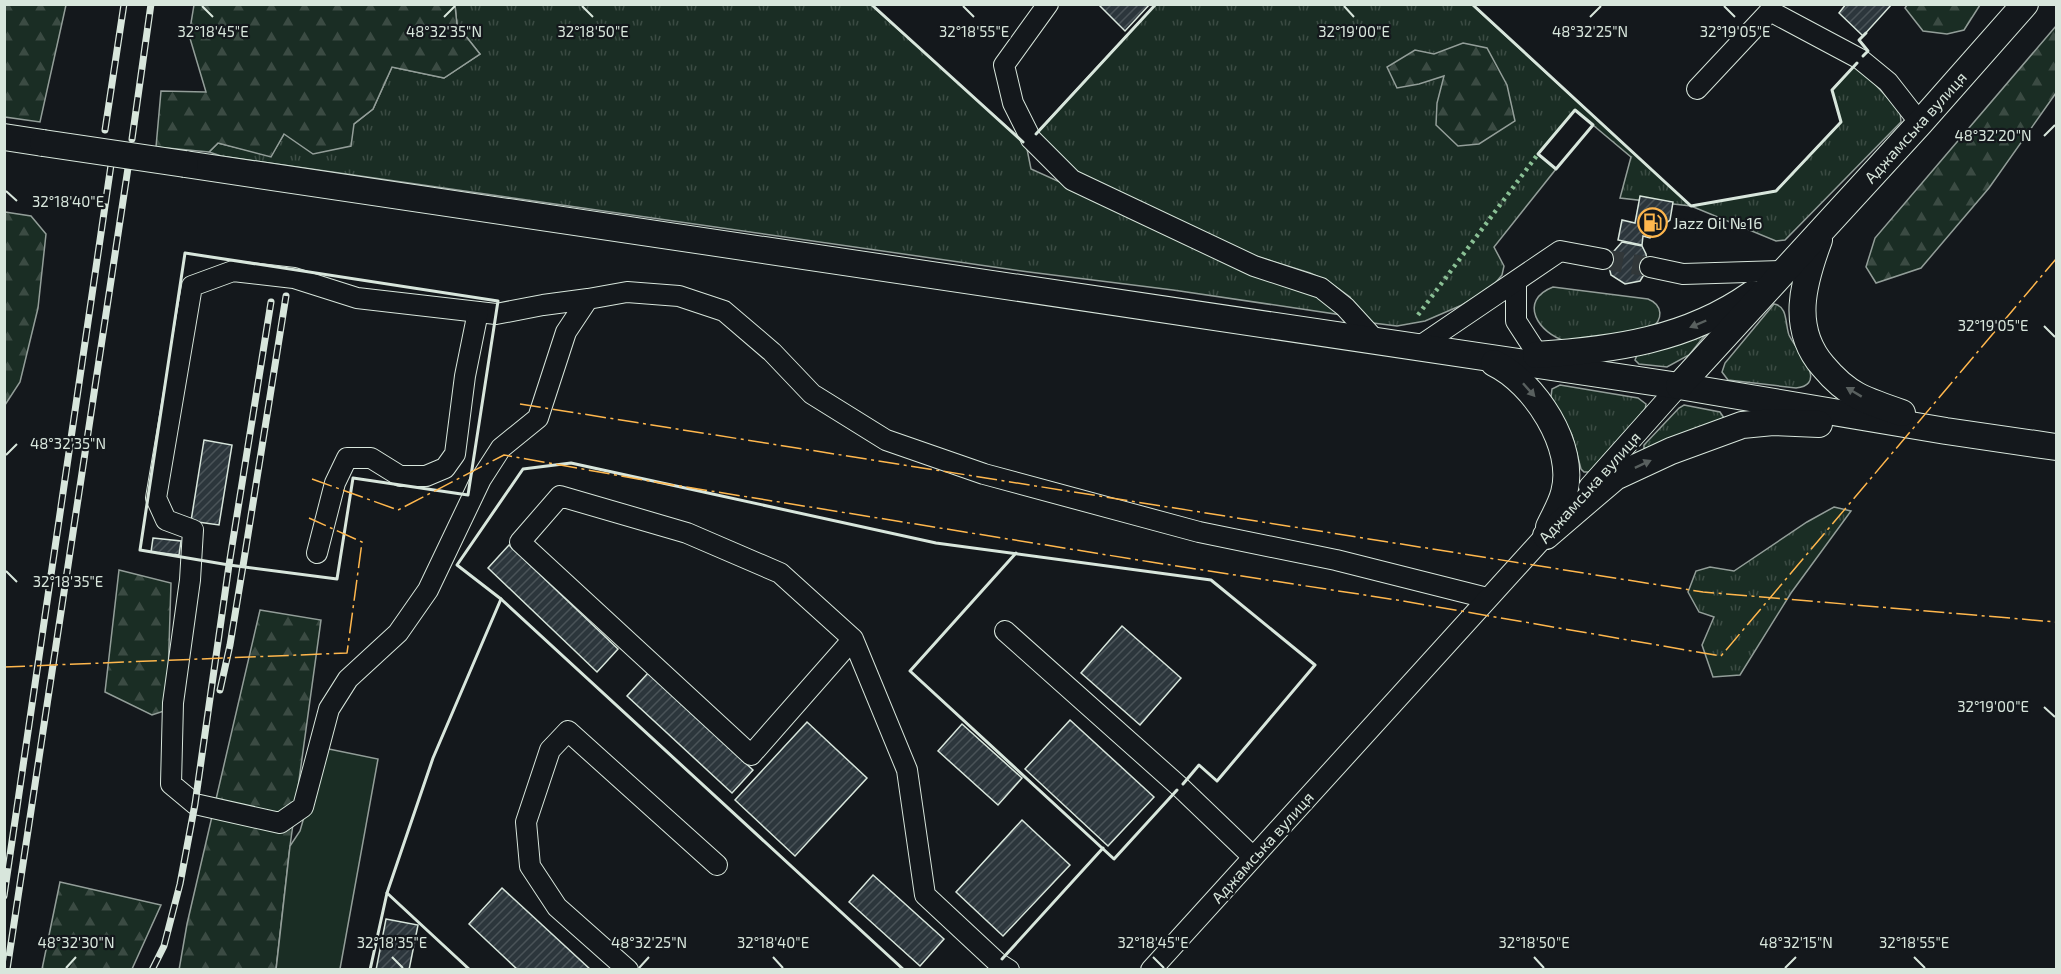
<svg xmlns="http://www.w3.org/2000/svg" width="2061" height="974" font-family="'Exo 2',sans-serif">
  <style>
    .grass { fill: url(#grass-tufts); stroke: #939e99; stroke-width: 1.5 }
    .forest { fill: url(#forest-firs); stroke: #939e99; stroke-width: 1.5 }
    .garden { fill: #1a2d24; stroke: #939e99; stroke-width: 1.5 }
    .building { fill: url(#building-hatch); stroke: #d8e6dc; stroke-width: 1.5 }
    .lines { fill: none; stroke-linecap: round; stroke-linejoin: round }
    .minor-tunnel { stroke: #313739; stroke-width: 20; stroke-dasharray: 20 10; stroke-linecap: butt }
    .minor-casing { stroke: #d8e6dc; stroke-width: 22 }
    .major-casing { stroke: #d8e6dc; stroke-width: 28 }
    .minor { stroke: #14181c; stroke-width: 20 }
    .major { stroke: #14181c; stroke-width: 26 }
    .rail-casing { stroke: #d8e6dc; stroke-width: 7 }
    .rail { stroke: #14181c; stroke-width: 4.5; stroke-dasharray: 14; stroke-linecap: butt }
    .major-bridge-casing { stroke: #d8e6dc; stroke-width: 28; stroke-linecap: butt }
    .major-bridge { stroke: #14181c; stroke-width: 26 }
    .hedge { stroke: #8ac095; stroke-width: 4.5; stroke-dasharray: 3 4.5; stroke-linecap: butt }
    .wall { stroke: #d8e6dc; stroke-width: 3 }
    .power { stroke: #ffb74d; stroke-width: 1.5; stroke-dasharray: 21 4.5 3 4.5; stroke-linecap: butt }
    .oneway { fill: #59605f }
    .ticks { fill: none; stroke: #d8e6dc; stroke-width: 2 }
    .labels { text-anchor: middle; dominant-baseline: central; stroke-width: 4.5; stroke-linejoin: round; paint-order: stroke }
    .street-label { font-size: 16px; fill: #d8e6dc; stroke: #14181c }
    .poi-label { font-size: 16px; fill: #d8e6dc; stroke: #14181c; text-anchor: start }
    .ticks-label { font-size: 15px; text-anchor: middle; fill: #d8e6dc; stroke: #14181c; stroke-width: 4.5; stroke-linejoin: round; paint-order: stroke }
  </style>
  <defs>
    <pattern id="grass-tufts" width="24" height="20" patternUnits="userSpaceOnUse" patternTransform="scale(1.5)"><rect width="24" height="20" fill="#1a2d24"/><path d="M3 7l-1-3M5 7V3M7 7l1-3M15 17l-1-3M17 17v-4M19 17l1-3" fill="none" stroke="#3b4b43"/></pattern>
    <pattern id="forest-firs" width="22" height="20" patternUnits="userSpaceOnUse" patternTransform="scale(1.5)"><rect width="22" height="20" fill="#1a2d24"/><path d="M5 1l3.5 6h-7zM16 11l3.5 6h-7z" fill="#3b4b43"/></pattern>
    <pattern id="building-hatch" width="6" height="6" patternUnits="userSpaceOnUse" patternTransform="scale(1.5)"><rect width="6" height="6" fill="#2c363c"/><path d="M-1 1l2-2M0 6l6-6M5 7l2-2" fill="none" stroke="#4a5358"/></pattern>
  </defs>
  <rect width="100%" height="100%" fill="#14181c"/>
  <g class="grass">
    <polygon points="1156,4 1472,5 1691,206 1776,191 1841,122 1832,90 1856,64 1900,111 1901,122 1785,240 1776,241 1691,206 1620,198 1631,157 1575,110 1538,154 1556,169 1494,247 1504,266 1502,275 1492,287 1462,305 1425,321 1397,326 1373,323 1361,315 1350,297 1329,282 1310,273 1252,255 1075,172 1036,133"/>
    <polygon points="455,5 871,5 1026,144 1031,169 1146,221 1320,292 1349,316 1173,290 1029,272 221,156 209,152 218,143 271,156 284,134 354,124 373,109 392,67 444,78 480,54 457,25"/>
    <path d="M1553,287L1648,299C1663,305 1664,320 1650,329L1566,341C1539,334 1517,301 1553,287Z"/>
    <path d="M1774,304C1788,306 1785,324 1789,335C1795,349 1830,384 1796,388L1728,380L1722,372L1725,363Z"/>
    <polygon points="1706,334 1689,355 1667,367 1639,364 1635,360 1637,355"/>
    <polygon points="1560,385 1638,398 1646,404 1645,410 1589,472 1584,472 1581,469 1572,435 1551,397 1552,389"/>
    <polygon points="1684,405 1720,412 1724,418 1644,449 1644,445 1679,408"/>
    <polygon points="1834,507 1851,511 1791,593 1740,675 1713,677 1702,645 1714,617 1699,612 1688,592 1696,571 1710,567 1734,571 1807,522"/>
  </g>
  <g class="forest">
    <polygon points="4,5 66,5 40,122 5,117"/>
    <polygon points="194,5 455,5 457,25 480,54 444,78 392,67 373,109 354,124 351,146 313,154 284,134 271,157 218,143 209,152 156,147 161,91 206,92 189,35"/>
    <polygon points="1907,5 1907,4 1980,5 1964,30 1947,34 1923,31 1905,8"/>
    <polygon points="2056,26 2056,93 1989,188 1921,268 1876,283 1866,267 1875,238"/>
    <polygon points="1463,43 1487,48 1507,85 1515,121 1479,144 1458,146 1436,125 1437,103 1444,76 1419,84 1397,88 1387,67 1415,50 1434,54"/>
    <polygon points="5,212 31,216 46,234 38,308 20,382 5,405"/>
    <polygon points="119,570 171,583 167,710 152,715 105,692"/>
    <polygon points="260,610 321,620 290,846 276,969 179,970 187,924"/>
    <polygon points="60,882 161,905 132,969 42,969"/>
  </g>
  <polygon class="garden" points="324,748 378,759 340,969 276,970 290,846 300,831"/>
  <g class="building">
    <polygon points="1098,4 1150,4 1125,31"/>
    <polygon points="1846,4 1892,4 1863,36 1839,13"/>
    <polygon points="1640,196 1673,202 1670,220 1665,224 1658,223 1656,232 1650,238 1643,236 1642,245 1618,240 1622,220 1635,223"/>
    <polygon points="1622,242 1642,246 1646,254 1648,268 1640,281 1625,284 1611,275 1607,259"/>
    <polygon points="204,440 232,445 219,525 191,521"/>
    <polygon points="153,538 181,541 179,555 151,552"/>
    <polygon points="509,545 618,649 597,672 488,568"/>
    <polygon points="1122,626 1181,678 1140,725 1081,673"/>
    <polygon points="648,673 753,770 732,793 627,696"/>
    <polygon points="1070,720 1154,797 1108,846 1025,769"/>
    <polygon points="807,722 867,778 795,856 735,800"/>
    <polygon points="962,724 1022,778 998,805 938,751"/>
    <polygon points="1022,820 1070,865 1003,936 956,892"/>
    <polygon points="873,875 944,939 920,966 849,902"/>
    <polygon points="502,888 591,970 518,970 469,924"/>
    <polygon points="386,919 418,925 409,970 376,970"/>
  </g>
  <g class="lines">
    <polyline class="minor-tunnel" points="1603,259 1650,267"/>
    <defs>
      <g id="minor">
        <polyline points="1048,4 1004,65 1013,103 1031,139 1072,180 1254,266 1321,288 1345,307 1378,343"/>
        <polyline points="1697,89 1770,11 1860,59 1888,82 1920,123"/>
        <polyline points="1650,267 1683,274 1784,271"/>
        <polyline points="1516,282 1516,321 1538,355"/>
        <polyline points="588,299 543,305 496,314 357,298 294,278 233,271 192,286 156,498 166,520 193,530 190,580 173,703 171,784 195,804 280,823 303,807 329,709 348,679 398,633 428,590 481,479 501,448 538,418 566,332 588,299 627,292 679,296 724,311 772,352 812,394 886,440 984,474 1199,532 1336,560 1487,598"/>
        <polyline points="1417,348 1560,251 1603,259"/>
        <polyline points="1589,487 1679,386"/>
        <polyline points="317,553 335,483 347,458 371,458 400,476 426,476 445,468 455,454 465,376 478,312"/>
        <polyline points="1005,631 1180,787 1253,857"/>
        <polyline points="853,639 751,755 520,542 560,496 687,533 780,573 853,639 907,770 925,895 998,963 1009,970"/>
        <polyline points="628,970 557,907 530,866 526,822 550,750 568,731 717,865"/>
        <polyline points="1151,970 1555,525"/>
      </g>
      <g id="major">
        <polyline points="4,137 43,143"/>
        <polyline points="185,164 1679,386 1946,431 2056,447"/>
        <path d="M1819,240C1803,283 1790,328 1823,366C1833,378 1845,389 1858,396C1872,403 1887,408 1902,413"/>
        <path d="M1536,355C1613,350 1687,340 1752,294"/>
        <path d="M1494,363C1534,382 1577,447 1564,493C1561,505 1554,516 1549,527"/>
        <polyline points="1679,386 1920,123 2025,4"/>
        <polyline points="1546,536 1615,477 1671,451 1742,425 1773,422 1819,424"/>
      </g>
    </defs>
    <use href="#minor" class="minor-casing"/>
    <use href="#major" class="major-casing"/>
    <use href="#minor" class="minor"/>
    <use href="#major" class="major"/>
    <defs>
      <g id="rail">
        <polyline points="105,130 124,4"/>
        <polyline points="132,139 151,4"/>
        <polyline points="220,690 230,645 243,566 286,296"/>
        <polyline points="4,896 111,165"/>
        <polyline points="7,970 128,168"/>
        <polyline points="152,970 164,946 180,884 195,804 229,565 271,302"/>
      </g>
    </defs>
    <use href="#rail" class="rail-casing"/>
    <use href="#rail" class="rail"/>
    <defs>
      <polyline id="major-bridge" points="43,143 185,164"/>
    </defs>
    <use href="#major-bridge" class="major-bridge-casing"/>
    <use href="#major-bridge" class="major-bridge"/>
    <polyline class="hedge" points="1418,315 1538,154"/>
    <g class="wall">
      <polyline points="871,4 1023,142"/>
      <polyline points="1472,4 1691,206 1776,191 1841,122 1832,90 1857,63"/>
      <polyline points="1863,56 1868,51 1859,40 1866,33"/>
      <polygon points="1575,110 1593,125 1556,169 1538,154"/>
      <polyline points="1036,134 1156,4"/>
      <polygon points="185,253 498,301 468,495 353,478 337,579 229,565 140,550"/>
      <polyline points="1016,553 910,671 1114,859 1177,790"/>
      <polyline points="387,893 470,970"/>
      <polyline points="1002,959 1103,848"/>
      <polyline points="370,970 387,893 433,758 501,599"/>
      <polyline points="904,970 501,599 457,565 523,469 571,463 936,543 1211,580 1315,665 1217,781 1199,765 1183,784"/>
    </g>
    <g class="power">
      <polyline points="520,404 1703,592 2056,622"/>
      <polyline points="312,479 398,510 504,455 655,482 1151,562 1397,600 1721,656 2056,259"/>
      <polyline points="4,667 347,653 362,542 309,518"/>
    </g>
  </g>
  <defs><path id="oneway-solid" d="M-6-.8H1V-3.2L6.5 0L1 3.2V.8H-6Z" transform="scale(1.5)"/></defs>
  <g class="oneway">
    <use href="#oneway-solid" transform="translate(1698 324) rotate(157)"/>
    <use href="#oneway-solid" transform="translate(1529 390) rotate(48)"/>
    <use href="#oneway-solid" transform="translate(1854 392) rotate(-149)"/>
    <use href="#oneway-solid" transform="translate(1643 464) rotate(-25)"/>
  </g>
  <path class="ticks" d="M202,6L213,17M582,6L593,17M963,6L974,17M1344,6L1354,17M1724,6L1735,17M444,17L455,6M1590,17L1601,6M2044,136L2055,125M6,191L17,201M2044,326L2055,337M6,455L17,444M6,571L17,582M2044,707L2055,717M392,957L403,968M773,957L783,968M1153,957L1164,968M1534,957L1544,968M1914,957L1925,968M66,968L76,957M639,968L649,957M1785,968L1796,957"/>
  <defs>
    <symbol id="fuel-ring" viewBox="-11 -11 22 22"><circle r="9.5" fill="#14181c" stroke="#ffb74d" stroke-width="1.5"/><path d="M-5.5-6h7V0h2V4h1.3V-2.5L3-4.5l.8-.8L6-3V5H2.5V1h-1V6h-7ZM-4.2-4.7v3.2H.2V-4.7Z" fill="#ffb74d"/></symbol>
  </defs>
  <g fill-rule="evenodd">
    <use href="#fuel-ring" x="1636" y="206" width="33" height="33"/>
  </g>
  <g class="labels">
    <g class="street-label">
      <text transform="translate(1915 127) rotate(-48)">Аджамська вулиця</text>
      <text transform="translate(1589 487) rotate(-48)">Аджамська вулиця</text>
      <text transform="translate(1262 847) rotate(-48)">Аджамська вулиця</text>
    </g>
    <g class="poi-label">
      <text x="1673" y="222">Jazz Oil №16</text>
    </g>
  </g>
  <g class="ticks-label">
    <text x="213" y="37">32°18'45"E</text>
    <text x="974" y="37">32°18'55"E</text>
    <text x="444" y="37">48°32'35"N</text>
    <text x="593" y="37">32°18'50"E</text>
    <text x="1354" y="37">32°19'00"E</text>
    <text x="1590" y="37">48°32'25"N</text>
    <text x="1735" y="37">32°19'05"E</text>
    <text x="1993" y="141">48°32'20"N</text>
    <text x="68" y="207">32°18'40"E</text>
    <text x="1993" y="331">32°19'05"E</text>
    <text x="68" y="449">48°32'35"N</text>
    <text x="68" y="587">32°18'35"E</text>
    <text x="1993" y="712">32°19'00"E</text>
    <text x="76" y="948">48°32'30"N</text>
    <text x="649" y="948">48°32'25"N</text>
    <text x="392" y="948">32°18'35"E</text>
    <text x="773" y="948">32°18'40"E</text>
    <text x="1153" y="948">32°18'45"E</text>
    <text x="1534" y="948">32°18'50"E</text>
    <text x="1796" y="948">48°32'15"N</text>
    <text x="1914" y="948">32°18'55"E</text>
  </g>
  <rect width="2061" height="974" fill="none" stroke="#d8e6dc" stroke-width="12"/>
</svg>
